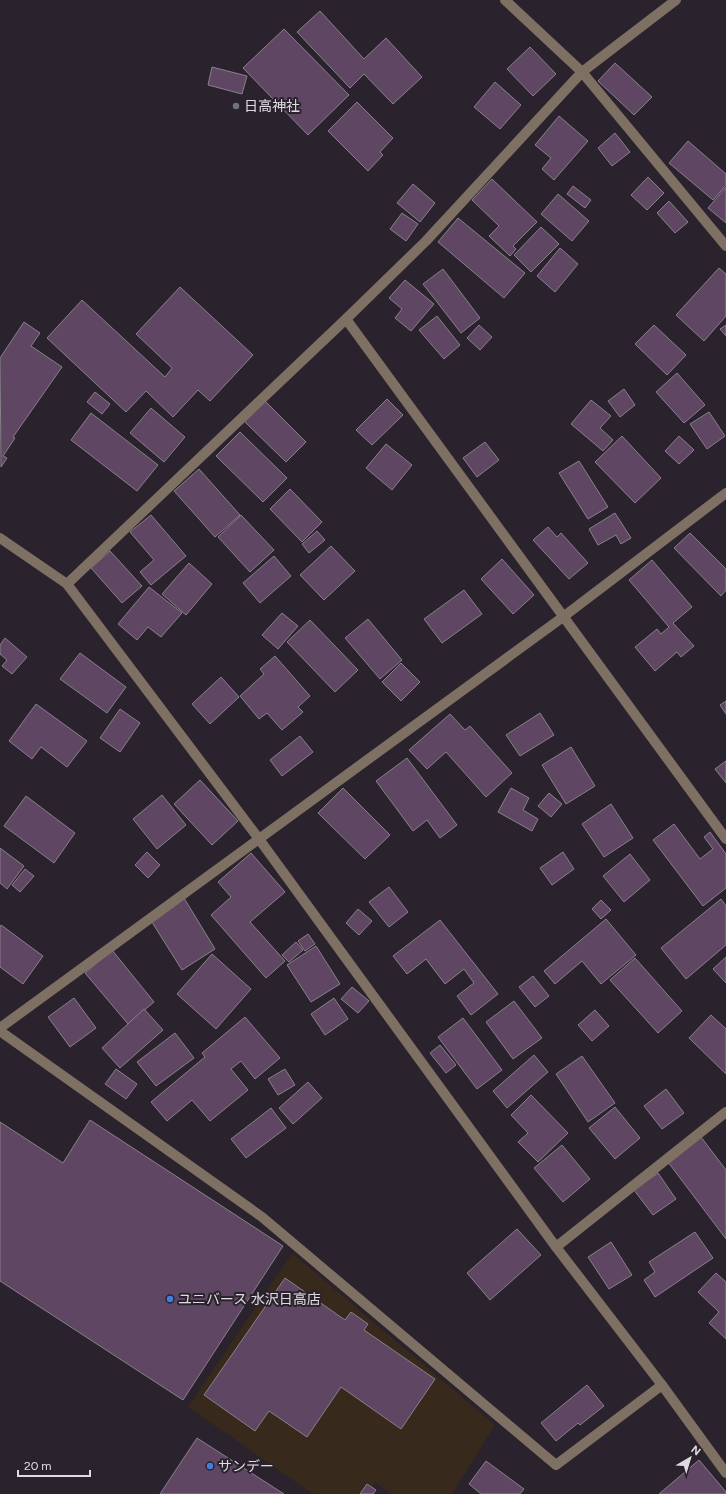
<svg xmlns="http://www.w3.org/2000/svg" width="726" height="1494" font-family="Figtree,'Noto Sans JP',sans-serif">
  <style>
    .education { fill: #372a1c }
    .building { fill: #5f4663; stroke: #89808b }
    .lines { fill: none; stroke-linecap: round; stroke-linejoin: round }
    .minor { stroke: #7e7164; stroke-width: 10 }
    .worship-dot { fill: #6b7280; stroke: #2a222c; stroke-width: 1.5 }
    .shop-dot { fill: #3f7fe0; stroke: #2a222c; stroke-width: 1.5 }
    .labels { text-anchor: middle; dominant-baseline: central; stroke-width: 4; stroke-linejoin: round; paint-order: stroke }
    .poi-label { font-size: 14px; fill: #e0dbe1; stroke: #2a222c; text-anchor: start }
  </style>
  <rect width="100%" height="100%" fill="#2a222c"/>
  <polygon class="education" points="292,1253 495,1425 452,1494 391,1494 375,1482 367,1494 313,1494 188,1407"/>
  <g class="building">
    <polygon points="320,11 364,59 386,38 422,77 393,104 364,74 350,88 297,32"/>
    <polygon points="284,29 349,95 308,135 243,68"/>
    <polygon points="530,47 556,74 533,96 507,69"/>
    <polygon points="615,63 652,97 634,115 598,81"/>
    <polygon points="212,67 247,76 242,94 208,85"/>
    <polygon points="495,82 521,105 500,129 474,107"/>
    <polygon points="357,102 393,138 380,152 383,155 368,171 328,131"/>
    <polygon points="559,116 588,141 554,180 542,169 551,158 535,145"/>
    <polygon points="615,133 630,152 612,166 598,148"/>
    <polygon points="688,141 726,174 726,185 713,200 669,163"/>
    <polygon points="648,177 664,193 647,210 631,195"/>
    <polygon points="492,179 537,222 513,246 516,249 510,256 489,236 499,226 472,200"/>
    <polygon points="413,184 435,203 420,222 397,203"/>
    <polygon points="573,186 591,200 585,208 567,194"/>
    <polygon points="726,187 726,223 708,208"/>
    <polygon points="558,194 589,221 572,241 541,214"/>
    <polygon points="669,201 688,222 675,233 657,213"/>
    <polygon points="402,213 418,224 406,241 390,229"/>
    <polygon points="458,218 525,273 504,298 438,242"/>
    <polygon points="541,227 559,244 531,272 514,255"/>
    <polygon points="560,248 578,264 555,292 537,276"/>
    <polygon points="719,268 726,274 726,316 704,341 676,315"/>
    <polygon points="443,269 480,318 461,333 423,284"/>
    <polygon points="405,280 434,304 411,331 395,318 402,309 389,298"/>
    <polygon points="180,287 253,355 210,401 198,390 173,417 146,391 126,412 47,338 82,300 165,377 172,368 136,334"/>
    <polygon points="437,316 460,345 444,359 419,330"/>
    <polygon points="24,322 40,333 31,346 62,367 13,437 15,438 3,456 7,458 1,467 0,358"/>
    <polygon points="479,325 492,337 480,350 467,338"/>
    <polygon points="654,325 686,355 667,375 635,344"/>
    <polygon points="726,325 726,336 720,329"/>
    <polygon points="677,373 705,405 684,423 656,392"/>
    <polygon points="624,389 635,405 620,417 608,401"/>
    <polygon points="95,392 110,404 102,414 87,402"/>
    <polygon points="387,399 403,415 372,445 356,430"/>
    <polygon points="591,400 611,416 600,428 613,440 603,451 571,424"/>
    <polygon points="265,401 306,442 286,462 244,421"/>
    <polygon points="151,408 185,437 164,462 130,433"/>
    <polygon points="709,412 725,436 707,449 690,424"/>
    <polygon points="91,413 158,465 137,491 71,440"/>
    <polygon points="240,432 287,478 263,502 216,456"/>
    <polygon points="622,436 661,478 635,503 595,462"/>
    <polygon points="679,436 694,450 679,464 665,451"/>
    <polygon points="485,442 499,460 477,477 463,458"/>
    <polygon points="386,444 412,465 392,490 366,468"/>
    <polygon points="579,461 608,507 588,519 559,473"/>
    <polygon points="199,469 240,515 215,537 174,491"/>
    <polygon points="290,489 322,522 302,542 270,509"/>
    <polygon points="615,513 631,538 621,544 616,535 598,545 589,529"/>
    <polygon points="151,515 186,556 151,585 140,572 154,560 130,532"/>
    <polygon points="241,515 274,550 250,572 218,537"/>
    <polygon points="548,527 557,537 561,533 588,563 569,579 533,540"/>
    <polygon points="317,531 325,540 309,553 302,544"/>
    <polygon points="690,533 726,569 726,590 721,596 674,548"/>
    <polygon points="331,546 355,571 324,600 300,575"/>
    <polygon points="110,551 142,586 122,603 91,568"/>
    <polygon points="274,556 291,576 260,603 243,583"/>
    <polygon points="502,559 534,595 513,614 481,579"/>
    <polygon points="652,560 692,607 673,623 694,646 681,657 677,652 655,671 635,647 657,629 661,634 669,627 629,580"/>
    <polygon points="189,563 212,584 186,615 162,594"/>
    <polygon points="149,587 182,613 161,637 148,627 137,640 118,624"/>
    <polygon points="464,590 482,614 442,643 424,619"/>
    <polygon points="282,613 298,626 278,649 262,635"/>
    <polygon points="368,619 402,660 380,679 345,638"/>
    <polygon points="310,620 358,670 335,692 287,642"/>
    <polygon points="5,638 27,657 12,674 2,666 7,660 0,654 0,645"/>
    <polygon points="80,653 126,687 107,713 60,679"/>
    <polygon points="275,656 310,696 298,707 303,712 282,730 267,713 259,719 240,696 264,674 260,669"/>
    <polygon points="401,663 420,682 401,701 382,682"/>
    <polygon points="221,677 239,697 210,724 192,704"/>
    <polygon points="726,701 726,714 720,705"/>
    <polygon points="36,704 87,741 67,767 41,747 32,759 9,741"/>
    <polygon points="120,709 140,723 120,752 100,738"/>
    <polygon points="540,713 554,735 520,756 506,735"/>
    <polygon points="450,714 465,730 470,726 512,773 486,797 446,752 427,769 409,750"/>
    <polygon points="300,736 313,752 282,776 270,760"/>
    <polygon points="571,747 595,786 566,804 542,765"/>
    <polygon points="407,758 457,825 440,838 427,820 413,831 376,781"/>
    <polygon points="726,761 726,783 715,769"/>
    <polygon points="200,780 238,821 212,845 174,804"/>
    <polygon points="343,788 390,835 365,859 318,813"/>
    <polygon points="511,788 529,798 523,810 538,819 532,831 498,812"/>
    <polygon points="549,793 562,804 551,817 538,806"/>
    <polygon points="162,795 186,825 157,849 133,819"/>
    <polygon points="26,796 75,833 54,863 4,826"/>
    <polygon points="611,804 633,838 604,857 582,824"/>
    <polygon points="674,824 700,859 713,849 704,837 710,832 726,854 726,888 703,906 653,840"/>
    <polygon points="0,848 24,866 7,889 0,883"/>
    <polygon points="147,852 160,865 148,878 135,865"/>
    <polygon points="563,852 574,869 552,885 540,868"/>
    <polygon points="251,853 285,892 250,922 285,961 266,978 211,915 231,897 218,882"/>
    <polygon points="630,854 650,880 624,902 603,876"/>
    <polygon points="25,869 34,876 20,892 12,885"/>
    <polygon points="389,887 408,912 389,927 369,902"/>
    <polygon points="184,898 215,949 182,970 150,919"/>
    <polygon points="721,899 726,906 726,945 686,979 661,948"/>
    <polygon points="601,900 611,910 601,919 592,909"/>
    <polygon points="358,909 372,921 359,935 346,923"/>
    <polygon points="606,919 636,955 601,984 582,961 555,984 544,971"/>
    <polygon points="440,920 498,994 471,1015 457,996 474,983 464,969 445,984 426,959 407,974 393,956"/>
    <polygon points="1,925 43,956 23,984 0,967 0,927"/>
    <polygon points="308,934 315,944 305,951 298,941"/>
    <polygon points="296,942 303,950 289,962 282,955"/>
    <polygon points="316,946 340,984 311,1002 287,965"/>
    <polygon points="112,950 154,1002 128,1024 85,973"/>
    <polygon points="212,954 251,989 216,1029 177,994"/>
    <polygon points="726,957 726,983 713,969"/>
    <polygon points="635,958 682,1011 658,1033 610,980"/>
    <polygon points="533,976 549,996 535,1007 519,987"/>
    <polygon points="352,987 369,1001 358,1013 341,999"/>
    <polygon points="74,998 96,1028 70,1047 48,1017"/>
    <polygon points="334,998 348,1019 325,1035 311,1014"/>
    <polygon points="514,1001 542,1038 513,1059 486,1022"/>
    <polygon points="144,1009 163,1030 120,1068 102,1048"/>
    <polygon points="595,1010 609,1026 592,1041 578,1025"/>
    <polygon points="711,1015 726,1029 726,1074 689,1038"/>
    <polygon points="245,1017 280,1058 255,1079 241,1061 231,1069 248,1090 210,1121 192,1100 167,1121 151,1102 205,1057 202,1053"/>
    <polygon points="463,1018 502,1070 477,1089 438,1037"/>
    <polygon points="175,1033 194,1058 156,1086 137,1062"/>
    <polygon points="440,1045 456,1065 446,1073 430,1053"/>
    <polygon points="534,1055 548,1072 507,1108 493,1091"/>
    <polygon points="582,1056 615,1103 588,1122 556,1074"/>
    <polygon points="116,1069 137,1084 126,1099 105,1084"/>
    <polygon points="285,1069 295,1085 278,1095 268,1079"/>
    <polygon points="308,1082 322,1098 293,1124 279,1108"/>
    <polygon points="666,1089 684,1113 662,1129 644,1106"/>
    <polygon points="531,1095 568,1133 538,1162 518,1142 528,1133 511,1115"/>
    <polygon points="615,1107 640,1138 615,1159 589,1128"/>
    <polygon points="271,1108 286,1128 246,1158 231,1139"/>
    <polygon points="90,1120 283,1246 183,1400 0,1281 0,1122 63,1163"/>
    <polygon points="701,1137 726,1170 726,1239 668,1162"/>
    <polygon points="562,1145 590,1179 563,1202 534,1168"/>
    <polygon points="658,1173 676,1199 653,1215 634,1190"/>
    <polygon points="517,1229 541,1255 490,1300 467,1273"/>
    <polygon points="695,1232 713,1258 655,1297 644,1280 655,1272 649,1262"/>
    <polygon points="611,1242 632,1275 609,1289 588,1257"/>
    <polygon points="716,1273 726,1282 726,1339 709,1323 719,1312 698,1292"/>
    <polygon points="285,1278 345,1320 351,1312 368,1324 364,1330 435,1379 401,1429 341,1387 307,1437 269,1411 255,1431 204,1395"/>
    <polygon points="587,1385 604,1406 580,1425 578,1423 556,1441 541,1423"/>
    <polygon points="197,1438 284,1494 160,1494"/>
    <polygon points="699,1460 726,1492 726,1494 659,1494"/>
    <polygon points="486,1461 524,1489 520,1494 481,1494 469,1484"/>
    <polygon points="367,1484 376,1490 373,1494 360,1494"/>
  </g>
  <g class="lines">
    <g class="minor">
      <polyline points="505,0 582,72 726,246"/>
      <polyline points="346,319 726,839"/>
      <polyline points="0,538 67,584 259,839 556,1247 662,1385 726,1473"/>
      <polyline points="67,584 346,319 426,241 582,72 676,0"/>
      <polyline points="0,1028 563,617 726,493"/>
      <polyline points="0,1031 262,1217 556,1465 662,1385"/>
      <polyline points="556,1247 726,1112"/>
    </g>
  </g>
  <circle class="worship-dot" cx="236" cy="106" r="4"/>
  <g class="shop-dot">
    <circle cx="170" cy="1299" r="4"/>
    <circle cx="210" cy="1466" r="4"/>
  </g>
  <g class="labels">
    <g class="poi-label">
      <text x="244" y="106">日高神社</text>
      <text x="178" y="1299">ユニバース 水沢日高店</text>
      <text x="218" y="1466">サンデー</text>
    </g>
  </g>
  <g transform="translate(690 1458) rotate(38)" stroke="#2a222c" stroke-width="3" paint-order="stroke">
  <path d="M0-3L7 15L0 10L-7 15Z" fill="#e0dbe1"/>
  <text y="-6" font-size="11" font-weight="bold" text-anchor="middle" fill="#e0dbe1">N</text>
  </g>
  <path d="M18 1470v6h72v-6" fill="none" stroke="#e0dbe1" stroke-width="2"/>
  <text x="24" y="1470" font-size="12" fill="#e0dbe1" stroke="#2a222c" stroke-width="3" paint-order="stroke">20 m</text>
</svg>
